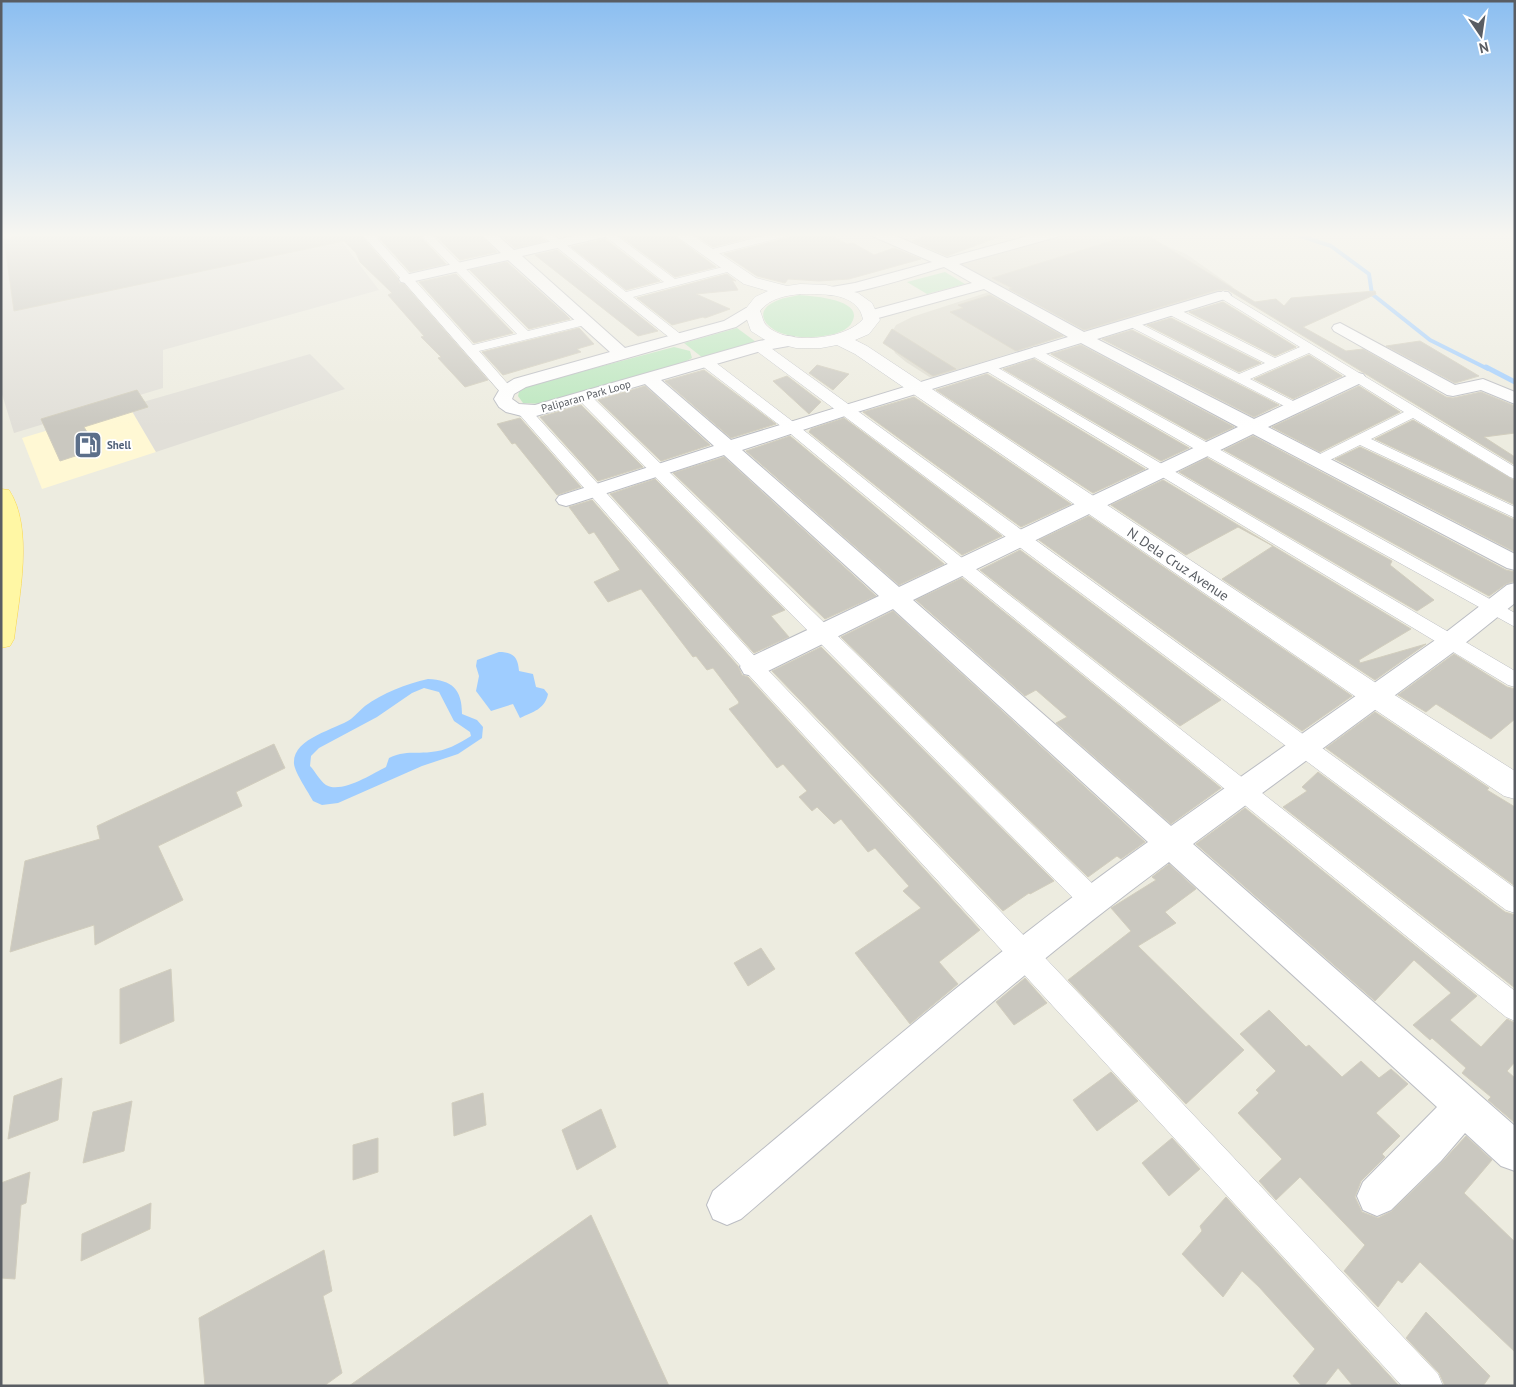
<svg xmlns="http://www.w3.org/2000/svg" width="1516" height="1387" font-family="'PT Sans',sans-serif">
  <style>
    .commercial { fill: #fff8d4 }
    .industrial { fill: #e1dfd8 }
    .education { fill: #dddbcf }
    .green { fill: #bbe7be }
    .water { fill: #9fcdff; fill-rule: evenodd }
    .lines { fill: none; stroke-linecap: round; stroke-linejoin: round }
    .stream-far1 { stroke: #9fcdff; stroke-width: 4 }
    .stream { stroke: #9fcdff; stroke-width: 5 }
    .building { fill: #cac8c0; stroke: #d2cebe }
    .pedestrian-casing { stroke: #bbbdc3; stroke-width: 1 }
    .minor-casing { stroke: #bbbdc3; stroke-width: 2 }
    .tertiary-casing { stroke: #bbbdc3; stroke-width: 1 }
    .primary-casing { stroke: #fad74d; stroke-width: 1 }
    .pedestrian { fill: #fff; fill-rule: evenodd }
    .minor { fill: #fff; fill-rule: evenodd }
    .tertiary { fill: #fff; fill-rule: evenodd }
    .primary { fill: #fff7a4; fill-rule: evenodd }
    .labels { text-anchor: middle; dominant-baseline: central; stroke-width: 4; stroke-linejoin: round; paint-order: stroke }
    .far-street-label { font-size: 11px; fill: #595d63; stroke: #fff }
    .far-service-label { font-size: 11px; font-weight: bold; fill: #4e5e75; stroke: #fff; text-anchor: start }
    .street-label { font-size: 14px; fill: #595d63; stroke: #fff }
  </style>
  <rect width="100%" height="100%" fill="#edece0"/>
  <polygon class="commercial" points="129,406 156,452 42,489 22,438"/>
  <g class="industrial">
    <polygon points="1,233 335,233 379,290 163,350 163,388 14,433 1,391"/>
    <polygon points="310,354 345,389 156,452 129,406"/>
  </g>
  <g class="education">
    <polygon points="1069,233 1136,233 1186,254 1233,287 1088,331 959,264"/>
    <polygon points="989,292 1069,335 931,378 906,362 895,353 892,345 892,332 896,325 912,317"/>
  </g>
  <g class="green">
    <polygon points="945,272 965,284 927,294 907,282"/>
    <path d="M799,295C811,296 865,299 852,322C849,329 840,332 834,334C816,338 798,339 781,333C765,327 754,312 774,302C781,298 791,297 799,295Z"/>
    <polygon points="737,328 756,342 703,358 684,343"/>
    <polygon points="674,347 690,351 692,358 683,363 543,404 523,403 518,396 519,392 527,386"/>
  </g>
  <g class="water">
    <path d="M499,652C513,652 518,657 519,671L533,674L536,687L544,689L548,694C545,709 533,712 520,718L513,704L491,711L476,691L479,676L476,666L477,660Z"/>
    <path d="M428,679C452,680 462,689 462,714L477,720L483,727L482,738L458,754L422,766L338,803L322,805L313,801C309,793 295,773 294,764C292,738 335,730 351,719C356,715 360,710 365,706C383,693 406,684 428,679ZM424,688L439,692L454,721L470,732L471,736C458,744 446,751 431,752C415,754 405,750 389,758L386,767C372,774 341,794 326,785C320,781 315,771 310,766L311,756L319,748L377,717L412,693Z"/>
  </g>
  <g class="lines">
    <polyline class="stream-far1" points="1292,233 1331,246 1369,274 1372,294 1430,340 1488,369"/>
    <polyline class="stream" points="1486,367 1515,382"/>
  </g>
  <g class="building">
    <polygon points="38,233 359,233 398,278 399,283 404,284 488,380 465,387 438,358 441,357 421,337 424,336 388,295 392,293 360,262 356,253 344,241 14,311 4,239"/>
    <polygon points="375,233 417,233 446,264 410,272"/>
    <polygon points="433,233 478,233 497,252 460,260"/>
    <polygon points="498,233 537,233 546,241 515,248"/>
    <polygon points="616,233 670,233 716,267 675,277"/>
    <polygon points="692,233 767,233 713,247"/>
    <polygon points="794,233 827,233 847,244 853,243 874,255 894,248 921,259 849,279 819,281 788,279 785,283 757,276 724,254 791,237"/>
    <polygon points="933,233 1003,233 1004,235 947,256 912,241"/>
    <polygon points="1137,233 1144,233 1255,302 1276,299 1284,306 1291,298 1375,291 1376,294 1303,327 1346,351 1363,349 1446,397 1453,398 1481,392 1515,406 1515,433 1484,437 1515,457 1515,465 1228,290 1217,290 1084,330 1009,289 1012,288 992,278"/>
    <polygon points="605,239 660,281 626,290 571,247"/>
    <polygon points="557,250 658,331 638,336 535,255"/>
    <polygon points="507,262 565,314 570,319 529,329 470,270"/>
    <polygon points="456,274 513,333 474,343 419,282"/>
    <polygon points="727,274 736,281 732,280 738,290 696,294 730,309 705,318 703,317 672,325 637,298"/>
    <polygon points="990,295 1063,336 1016,351 950,312 963,308 958,305"/>
    <polygon points="1223,302 1296,347 1275,356 1189,312"/>
    <polygon points="1171,318 1261,363 1239,372 1147,325"/>
    <polygon points="579,328 594,344 577,349 581,352 503,375 482,352"/>
    <polygon points="892,329 956,369 933,376 883,343"/>
    <polygon points="1132,330 1279,405 1254,417 1102,339"/>
    <polygon points="1420,341 1479,376 1455,383 1386,346"/>
    <polygon points="1081,345 1234,427 1206,440 1051,354"/>
    <polygon points="1309,355 1342,376 1293,399 1254,379"/>
    <polygon points="1034,359 1189,448 1161,461 1003,369"/>
    <polygon points="817,365 849,374 833,390 809,373"/>
    <polygon points="704,370 776,424 731,438 665,381"/>
    <polygon points="987,374 1145,469 1093,493 936,390"/>
    <polygon points="787,376 821,402 809,414 773,381"/>
    <polygon points="645,386 710,445 661,461 598,400"/>
    <polygon points="1359,386 1400,412 1320,452 1272,427"/>
    <polygon points="137,390 148,407 84,427 97,449 60,461 41,419"/>
    <polygon points="914,397 1071,504 1021,527 863,412"/>
    <polygon points="581,405 643,467 598,481 540,417"/>
    <polygon points="520,418 581,487 557,495 515,443 512,444 497,424"/>
    <polygon points="844,418 1002,536 962,555 809,432 811,429"/>
    <polygon points="1413,420 1515,481 1515,505 1375,439"/>
    <polygon points="790,436 944,564 899,585 746,451"/>
    <polygon points="1253,436 1506,570 1515,572 1515,581 1506,584 1489,596 1224,450"/>
    <polygon points="1360,447 1515,520 1515,552 1335,459"/>
    <polygon points="724,457 876,596 825,619 673,473"/>
    <polygon points="1207,458 1392,561 1390,565 1434,600 1417,611 1179,472"/>
    <polygon points="655,479 785,610 771,616 789,637 754,653 610,494"/>
    <polygon points="1163,480 1411,629 1359,660 1360,663 1426,644 1375,680 1222,579 1273,546 1238,527 1186,555 1111,505"/>
    <polygon points="592,500 738,666 742,675 748,677 980,930 939,962 958,984 910,1024 855,953 921,908 903,891 909,886 875,848 868,852 841,819 834,824 817,807 812,811 799,797 807,791 783,764 777,768 729,709 738,704 739,702 713,668 707,670 696,656 693,657 641,589 608,602 594,582 620,570 594,532 589,534 569,507"/>
    <polygon points="1089,516 1352,696 1302,731 1039,540"/>
    <polygon points="1020,550 1221,700 1180,726 980,570"/>
    <polygon points="962,578 1221,788 1171,824 1056,723 1067,717 1036,690 1025,696 916,600"/>
    <polygon points="893,611 1145,842 1121,859 1117,856 1088,877 841,637"/>
    <polygon points="821,647 1054,881 1030,894 1029,893 1003,911 772,671"/>
    <polygon points="1454,654 1507,687 1515,689 1515,719 1491,739 1436,704 1426,712 1398,695"/>
    <polygon points="1375,712 1489,788 1487,790 1515,807 1515,886 1326,748"/>
    <polygon points="274,744 285,768 236,792 242,806 158,846 183,900 95,945 94,925 10,952 25,861 100,839 97,826"/>
    <polygon points="1318,772 1505,912 1515,915 1515,988 1283,807 1307,791 1302,787"/>
    <polygon points="1245,808 1477,996 1450,1020 1481,1047 1507,1019 1515,1023 1515,1062 1507,1071 1515,1078 1515,1123 1488,1100 1491,1097 1462,1073 1466,1068 1432,1038 1430,1040 1413,1025 1451,993 1414,960 1375,1001 1196,844"/>
    <polygon points="1169,864 1196,889 1165,912 1176,923 1138,946 1244,1050 1186,1104 1068,980 1131,931 1111,908 1156,880 1152,877"/>
    <polygon points="761,948 775,969 748,986 734,963"/>
    <polygon points="171,969 174,1021 120,1044 120,989"/>
    <polygon points="1025,978 1047,1003 1014,1025 996,1002"/>
    <polygon points="1269,1010 1306,1047 1309,1045 1342,1077 1361,1061 1379,1078 1391,1069 1408,1084 1376,1113 1400,1136 1382,1154 1385,1157 1361,1181 1355,1197 1362,1212 1378,1218 1392,1211 1442,1162 1466,1136 1492,1160 1464,1193 1515,1242 1515,1352 1420,1262 1402,1283 1398,1280 1378,1307 1344,1271 1365,1245 1300,1177 1276,1200 1259,1181 1282,1159 1238,1113 1259,1093 1256,1090 1276,1071 1240,1034"/>
    <polygon points="1111,1072 1138,1101 1097,1131 1073,1100"/>
    <polygon points="62,1078 58,1120 8,1139 14,1096"/>
    <polygon points="483,1093 486,1125 454,1136 452,1103"/>
    <polygon points="132,1101 124,1151 83,1163 93,1112"/>
    <polygon points="601,1109 616,1147 577,1170 562,1130"/>
    <polygon points="378,1138 378,1172 353,1180 353,1145"/>
    <polygon points="1172,1138 1200,1169 1169,1196 1142,1163"/>
    <polygon points="30,1172 26,1203 21,1205 15,1279 1,1278 1,1183"/>
    <polygon points="1226,1197 1399,1386 1353,1386 1338,1368 1324,1386 1302,1386 1293,1376 1315,1349 1259,1287 1242,1271 1223,1297 1182,1254 1202,1231 1200,1226"/>
    <polygon points="151,1203 150,1229 81,1261 82,1234"/>
    <polygon points="591,1215 669,1386 349,1386"/>
    <polygon points="324,1250 332,1291 323,1296 342,1373 324,1386 205,1386 199,1318"/>
    <polygon points="1426,1312 1490,1376 1483,1386 1445,1386 1439,1373 1406,1338"/>
  </g>
  <g class="lines">
    <defs>
      <g id="pedestrian">
        <polygon points="361,233 372,233 473,345 517,334 419,233 430,233 528,331 585,317 591,321 589,324 479,351 514,391 512,394 502,394"/>
        <polygon points="539,233 551,233 626,292 664,282 601,233 613,233 675,279 731,265 737,268 735,270 633,297 683,336 685,339 679,343 675,342"/>
        <polygon points="775,233 792,233 791,235 709,256 704,253 705,251"/>
        <polygon points="1223,291 1515,467 1515,479 1510,477 1413,418 1371,439 1515,507 1515,518 1360,445 1324,463 1314,463 1311,460 1314,457 1404,412 1309,353 1250,379 1299,404 1301,407 1299,410 1294,411 1125,324 1131,320 1135,321 1239,374 1265,363 1168,314 1166,311 1168,308 1176,308 1275,358 1300,347 1219,297 1217,295"/>
        <polygon points="759,342 764,343 1515,888 1515,913 1506,910 754,349 753,346"/>
        <polygon points="1034,347 1515,613 1515,627 1200,452 1029,354 1028,351"/>
        <polygon points="706,358 711,359 796,424 967,562 1515,991 1515,1021 1506,1017 955,570 786,430 701,365 699,362"/>
        <polygon points="988,362 1515,671 1515,687 1508,685 983,369 981,366"/>
        <polygon points="584,393 589,394 1101,892 1104,900 1101,908 1092,911 1083,908 579,400 577,397 579,394"/>
        <polygon points="524,407 529,408 760,662 1033,945 1438,1374 1443,1386 1402,1386 746,672 519,414 517,411 519,408"/>
      </g>
      <g id="minor">
        <path d="M480,233H495L514,250L586,233H611L609,236L522,256L625,348L724,321L746,308H758L760,311L736,327L526,387L514,394L512,399L519,404L535,405L759,341L788,336L794,337L796,341L794,345L761,351L661,380L731,440L1068,337L984,289L871,320L865,318L863,315L865,312L972,283L944,267C920,274 846,299 826,294L823,291L826,288L855,283L932,262L872,236L870,233H889L947,258L1039,233H1062L1060,236L959,264L1084,332L1218,292H1228L1231,295L1228,298L1097,339L1254,419L1351,374L1357,373L1363,374L1366,378L1363,382L1268,427L1515,554V570L1507,568L1253,434L913,600L1171,826L1441,636L1507,585L1515,583V603L1459,648L1193,844L1515,1126V1171L1501,1166L1465,1133L1441,1161L1391,1210L1377,1216L1363,1210L1357,1196L1363,1182L1437,1107L1169,862C1020,972 882,1098 741,1219L727,1225L713,1219L707,1205L713,1191C856,1072 996,949 1148,842L893,609L762,674L753,676L744,674L740,667L744,660L879,596L724,455L573,504L566,506L559,504L556,500L559,496L714,446L645,384L536,416H522L506,412L499,407L494,399L501,387L514,379L610,352L508,260L406,283L401,282L399,279L401,276L501,253ZM1081,343L1238,427L899,587L742,450L854,413Z"/>
        <polygon points="1340,323 1455,385 1483,379 1515,392 1515,404 1481,390 1453,396 1447,395 1334,331 1332,328 1334,325"/>
      </g>
      <path id="tertiary" d="M672,233H689L756,278L787,286L800,284L826,285L858,293L872,303L880,320L869,334L855,340L867,346L1385,689L1515,771V799L1504,796L1365,703L855,354L837,345L821,348H796L767,341L751,331L744,311L755,297L768,291L744,284ZM800,294C817,294 846,292 858,308C861,311 862,316 863,319C846,340 785,346 766,325C763,322 762,315 760,311C770,298 785,296 800,294Z"/>
      <path id="primary" d="M1,489L9,490C34,528 19,597 14,639L10,646L1,648Z"/>
    </defs>
    <use href="#pedestrian" class="pedestrian-casing"/>
    <use href="#minor" class="minor-casing"/>
    <use href="#tertiary" class="tertiary-casing"/>
    <use href="#primary" class="primary-casing"/>
    <use href="#pedestrian" class="pedestrian"/>
    <use href="#minor" class="minor"/>
    <use href="#tertiary" class="tertiary"/>
    <use href="#primary" class="primary"/>
  </g>
  <linearGradient id="sky" x2="0" y2="1"><stop stop-color="#8bbef1"/><stop offset="0.55" stop-color="#f7f6f1"/><stop offset="1" stop-color="#f7f6f1" stop-opacity="0"/></linearGradient>
  <rect width="1516" height="427" fill="url(#sky)"/>
  <defs>
    <symbol id="fuel-square" viewBox="-11 -11 22 22"><rect x="-9" y="-9" width="18" height="18" rx="4" fill="#5c6f8a" stroke="#fff"/><path d="M-5.5-6h7V0h2V4h1.3V-2.5L3-4.5l.8-.8L6-3V5H2.5V1h-1V6h-7ZM-4.2-4.7v3.2H.2V-4.7Z" fill="#fff"/></symbol>
  </defs>
  <g fill-rule="evenodd">
    <use href="#fuel-square" x="72" y="429" width="32" height="32"/>
  </g>
  <g class="labels">
    <g class="far-street-label">
      <text transform="translate(586 396) rotate(-16)">Paliparan Park Loop</text>
    </g>
    <g class="far-service-label">
      <text x="107" y="445">Shell</text>
    </g>
    <g class="street-label">
      <text transform="translate(1178 564) rotate(34)">N. Dela Cruz Avenue</text>
    </g>
  </g>
  <rect width="1516" height="1387" fill="none" stroke="#595d63" stroke-width="5"/>
  <g transform="translate(1481 35) rotate(167)" stroke="#ffffff" stroke-width="4" paint-order="stroke">
  <path d="M0-4L9 19L0 12L-9 19Z" fill="#595d63"/>
  <text y="-8" font-size="14" font-weight="bold" text-anchor="middle" fill="#595d63">N</text>
  </g>
</svg>
